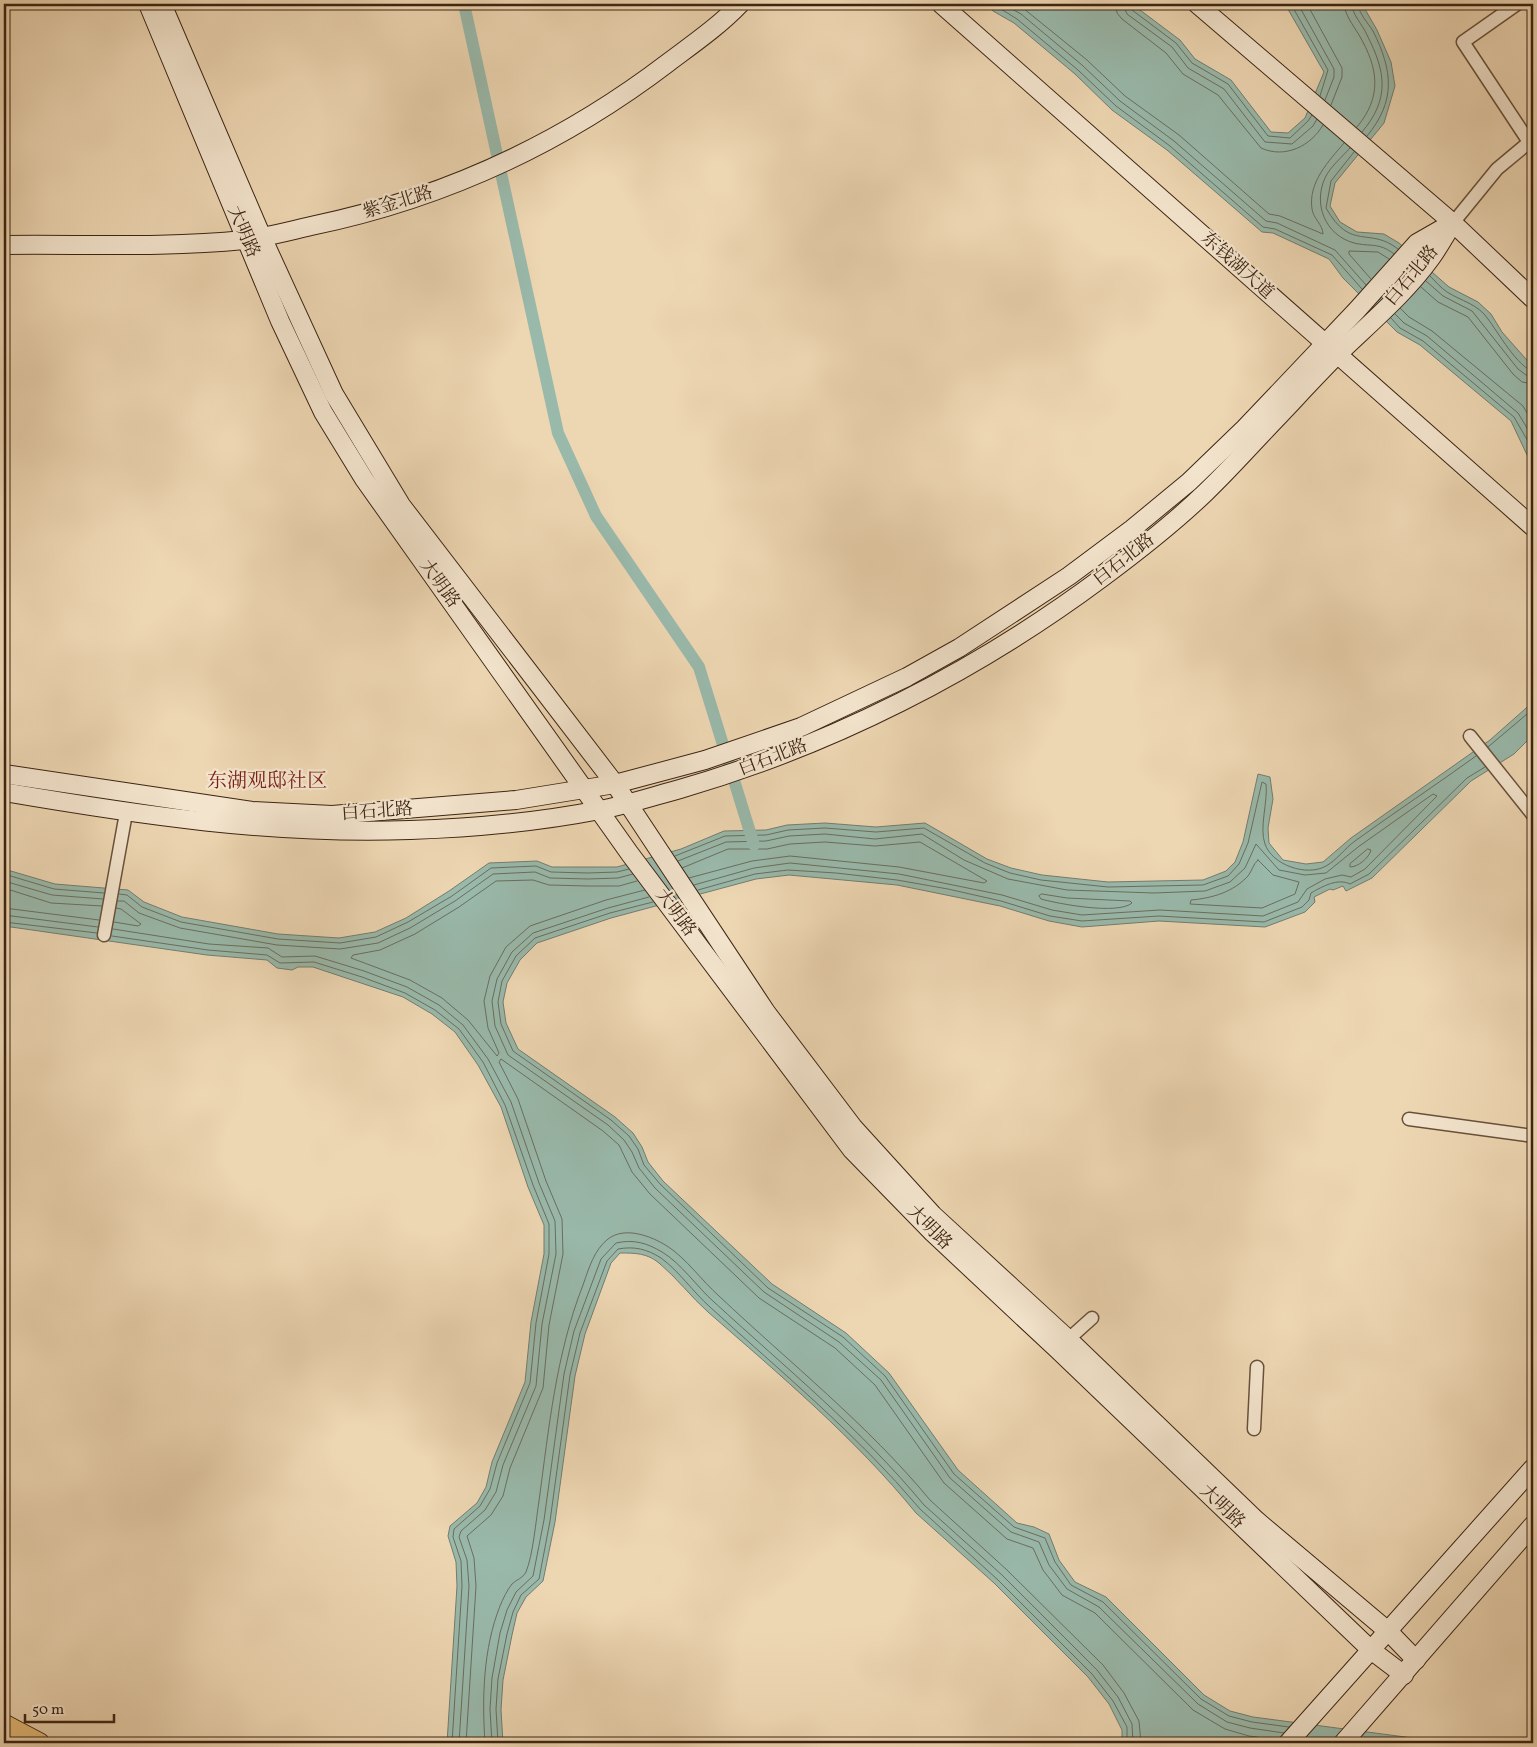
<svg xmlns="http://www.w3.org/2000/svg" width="1537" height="1747" font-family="Vollkorn,'Noto Serif SC',serif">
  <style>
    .water { fill: #99b9ab; stroke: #747d6e }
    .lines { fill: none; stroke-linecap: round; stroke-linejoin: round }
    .shore { stroke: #6a6e5e; stroke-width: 1 }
    .canal { stroke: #99b9ab; stroke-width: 12 }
    .street-casing { stroke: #68503a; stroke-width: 15 }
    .secondary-casing { stroke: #3c2412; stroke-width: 20 }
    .primary-casing { stroke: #3c2412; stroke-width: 21 }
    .street { stroke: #f3e4cd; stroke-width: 12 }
    .secondary { stroke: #f3e4cd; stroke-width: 18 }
    .primary { stroke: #e6bb79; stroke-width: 19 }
    .labels { text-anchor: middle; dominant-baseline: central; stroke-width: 4.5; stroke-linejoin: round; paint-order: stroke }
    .street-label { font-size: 18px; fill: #3c2412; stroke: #f3e4cd }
    .quarter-label { font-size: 20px; fill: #7a1f14; stroke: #f3e4cd }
  </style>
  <rect width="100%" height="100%" fill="#edd6b2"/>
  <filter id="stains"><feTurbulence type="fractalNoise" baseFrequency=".004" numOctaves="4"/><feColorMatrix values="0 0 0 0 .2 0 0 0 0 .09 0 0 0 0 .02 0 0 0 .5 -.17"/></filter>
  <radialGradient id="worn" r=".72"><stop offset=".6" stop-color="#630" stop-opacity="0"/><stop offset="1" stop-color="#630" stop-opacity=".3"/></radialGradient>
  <g class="water">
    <polygon points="986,4 1132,4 1180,40 1195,59 1231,80 1271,132 1288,133 1305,118 1324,72 1285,4 1362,4 1377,30 1391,62 1395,86 1384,123 1335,183 1330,206 1340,222 1357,232 1384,234 1399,243 1449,287 1478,302 1491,314 1502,332 1533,367 1533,482 1528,478 1528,457 1511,421 1420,345 1397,332 1343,278 1329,259 1273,233 1262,232 1167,150 1112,110 1075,74 1014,23 993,11"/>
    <path d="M1533,702V735L1514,754L1471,781L1372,878L1346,891L1343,886L1333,890L1330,889L1314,897L1315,902L1305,912L1265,927L1159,921L1082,927L1049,921L1000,906L897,885L789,875L756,879L611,918L537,943L520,960L507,983L503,1002L506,1023L518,1049L615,1117L633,1133L642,1147L648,1162L663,1181L772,1284L846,1333L889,1373L958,1470L1017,1523L1034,1527L1049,1534L1059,1560L1075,1582L1106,1597L1204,1695L1230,1711L1253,1717L1451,1743H1122V1730L1109,1704L1088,1677L994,1583L916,1513C855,1438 780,1375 708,1312C691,1297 677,1278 659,1263C647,1253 635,1253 620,1253L611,1263L585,1334L575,1376L555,1522L543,1581L526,1597L517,1613L512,1635L503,1680L501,1710L503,1743H447L457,1586L456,1562L448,1536L450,1526L477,1503L486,1487L492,1462L525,1382L531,1322L544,1254V1225L528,1187L501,1107L478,1065L455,1032L432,1014L403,997L313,967H298L292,970L277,968L267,960L207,955L4,926V869L55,884L128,890L144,902L182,917L278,934L339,938L375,932L406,918L449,891L489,863L537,861L552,867H617L681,849L724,831L766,830L787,825L825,823L876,827L925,823L987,859L1011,868L1042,875L1108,882L1203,880L1226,871L1235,862L1243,842L1258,774L1270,777L1273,799L1268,828L1269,843L1283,860L1306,864L1323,862L1351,838L1490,740Z"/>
  </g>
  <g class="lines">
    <g class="shore">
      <polyline points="993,4 1017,19 1078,70 1116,106 1170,146 1263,227 1275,229 1332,255 1362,289"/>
      <polyline points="1003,4 1021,14 1082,65 1120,101 1174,141 1266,221 1277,223 1335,250 1366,285"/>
      <path d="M1018,4L1087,60L1125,96L1179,135L1269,214L1280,216L1323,234C1323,225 1313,218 1312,209C1308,182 1329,161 1344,143"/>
      <path d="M1116,4L1117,13L1122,19L1166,53L1183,74L1218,95L1261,148C1285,159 1311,146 1323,125"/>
      <polyline points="1123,4 1127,14 1172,47 1188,68 1224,89 1265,142 1292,144 1313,126 1317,119"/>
      <polyline points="1130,4 1132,10 1176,43 1192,63 1228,84 1268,136 1290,138 1308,121 1312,115"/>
      <polyline points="1291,4 1328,70 1320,96"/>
      <polyline points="1298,4 1334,69 1334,77 1325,100"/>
      <polyline points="1307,4 1342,68 1342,77 1331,105"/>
      <path d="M1344,4C1345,15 1353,25 1359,35C1379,69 1382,97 1357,127"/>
      <path d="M1352,4C1352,15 1363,25 1367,35C1386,72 1390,99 1362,132"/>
      <path d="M1358,4C1359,14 1368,23 1373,31C1393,71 1396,101 1367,136"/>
      <path d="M1350,148C1342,157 1330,167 1325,178C1313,204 1325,235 1354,243C1370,247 1379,242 1394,254"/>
      <path d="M1354,152L1331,181L1326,208C1351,252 1369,226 1398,249"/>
      <path d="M1430,276C1435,281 1441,288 1447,292C1461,301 1478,304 1488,319C1497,331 1519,369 1533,371"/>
      <polyline points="1371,279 1349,254 1349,251 1378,252 1389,259"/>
      <polyline points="1426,281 1443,296 1472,311 1518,369 1526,375 1533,377"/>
      <polyline points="1421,287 1438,302 1468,317 1513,374 1522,382 1533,384"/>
      <polyline points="1400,308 1409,317 1432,331 1523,406 1533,423"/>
      <polyline points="1395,314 1404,323 1427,336 1518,413 1533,438"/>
      <polyline points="1391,318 1400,328 1423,341 1514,417 1529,443 1533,457"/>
      <polyline points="1488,747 1533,709"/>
      <path d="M1368,849L1371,850C1369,858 1358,867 1350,867V864Z"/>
      <path d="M675,856L725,836L766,835L788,830L825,828L876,832L924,828L985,863L1010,873L1041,880L1108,887L1203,885L1228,876L1239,864L1248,843L1262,782L1266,784C1268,802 1259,828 1265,844C1272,865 1307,877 1326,866C1337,860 1345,848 1355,841C1395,812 1436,785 1476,756"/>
      <path d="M1258,860L1273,875L1299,882L1295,894L1262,908L1190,904L1191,900C1213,898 1233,892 1248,876C1252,871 1253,864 1258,860Z"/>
      <polyline points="678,861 726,842 766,841 789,836 825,834 875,839 922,834 964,860 1008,879 1067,890 1154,893 1205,891 1230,882 1245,868 1256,844 1279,870 1305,875 1326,873 1358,847 1433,794 1437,796 1365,869 1351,877 1342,875 1325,879 1307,889 1298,902 1263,916 1160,910 1082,915 1052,910 1002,895 899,874 790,863 754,868 694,885"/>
      <polyline points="682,868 728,849 767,849 790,844 825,842 875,846 920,842 987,881 984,883 899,867 790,856 752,861 689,878"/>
      <polyline points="4,874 54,889 104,893"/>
      <polyline points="4,881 52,895 103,899"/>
      <polyline points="637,881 619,886 588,886 549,885 533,880 496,881 459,907 415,934 380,950 353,955 351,958 410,980 442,998 468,1020 497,1056 499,1053 488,1028 484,1001 490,976 506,947 530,926 606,900 645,890"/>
      <polyline points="4,888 51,903 102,906"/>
      <path d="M698,890L755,874L788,870L836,873L897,880L948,889L1001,901L1050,916L1082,921L1159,916L1264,922L1302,907L1309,900L1311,893C1323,886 1338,878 1350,884L1369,874L1467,778L1485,767"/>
      <polyline points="119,894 127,895 142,907 181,922 278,939 340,943 376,937 408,922 452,896 491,868 536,866 551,872 588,873 617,872 629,869"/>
      <path d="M1042,894L1067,898L1130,901L1132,903C1118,915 1059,904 1041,899L1039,896Z"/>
      <polyline points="649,897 608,908 533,933 512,952 497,979 492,1001 495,1026 508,1055 608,1125 624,1140 632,1152 639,1168 655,1188 764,1292 839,1342 881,1380 950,1478 1011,1532 1039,1542 1049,1565 1067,1589 1099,1607 1198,1704 1227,1722 1250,1728 1284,1733"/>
      <polyline points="118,901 124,901 139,913 180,928 277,945 340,949 378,943 410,928 455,901 493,874 535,872 550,878 588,879 618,878 633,874"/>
      <polyline points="653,902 610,913 535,938 516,956 502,981 498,1002 501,1024 513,1051 611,1120 629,1136 638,1149 644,1165 660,1184 768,1288 843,1337 885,1376 954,1474 1014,1527 1045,1538 1055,1562 1071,1585 1103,1602 1201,1699 1229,1716 1252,1722 1289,1727"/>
      <polyline points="4,908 99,920"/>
      <polyline points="4,915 98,927"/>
      <polyline points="4,922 97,933"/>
      <polyline points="114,922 138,926 141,924 121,909 116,908"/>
      <polyline points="113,929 209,944 268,948 282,957 315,956 364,971 407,987 439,1005 463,1025 488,1059 511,1102 539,1183 555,1221 556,1254 542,1324 536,1386 503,1465 496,1492 485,1510 461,1531 459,1537 467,1560 469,1586 459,1743"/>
      <polyline points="112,936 208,950 267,955 280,963 314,962 362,977 405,993 435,1010 459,1029 483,1062 505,1105 533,1185 549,1224 549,1254 536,1323 530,1383 497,1463 490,1489 480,1506 454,1529 453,1537 461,1561 462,1586 452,1743"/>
      <polyline points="466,1743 476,1586 474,1558 467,1536 491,1515 503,1496 510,1468 543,1388 549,1325 563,1254 562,1219 546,1181 518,1099 499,1062 501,1059 603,1131 619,1145 632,1172 650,1194 759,1298 835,1348 875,1385 944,1483 1007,1539 1033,1548 1043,1570 1062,1595 1095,1613 1193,1710 1225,1729 1249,1736 1279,1740"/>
      <path d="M485,1743C482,1698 483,1649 500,1606C503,1599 507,1590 512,1584C516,1580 523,1578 526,1572C533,1555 536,1520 539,1501C549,1427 556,1354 583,1285C589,1268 594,1250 608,1239C625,1226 651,1236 667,1246C686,1258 702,1281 719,1296C790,1363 867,1424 930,1500L1007,1570L1103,1665L1124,1693L1139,1721L1141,1743"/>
      <path d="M492,1743L490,1709L492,1678L500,1633L507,1610L516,1592L533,1576L544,1520L564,1374L574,1331L601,1259L616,1243C634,1239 647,1243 662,1252C681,1263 698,1288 714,1302C786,1368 862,1430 924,1505L1002,1575L1097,1670L1118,1697L1132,1724L1133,1743"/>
      <path d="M498,1743L496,1709L498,1679L507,1634L513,1612L521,1595L539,1579L550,1521L570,1375L580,1333L607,1261L618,1249C634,1246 647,1249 661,1258C679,1271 693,1292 710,1307C781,1372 857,1434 920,1509L998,1580L1092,1674L1113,1701L1127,1727V1743"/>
    </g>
    <polyline class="canal" points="464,4 558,433 596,516 699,667 754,845"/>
    <defs>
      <g id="street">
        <polyline points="1517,4 1463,42 1529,142"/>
        <polyline points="1453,223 1497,169 1533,139"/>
        <polyline points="1470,736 1533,815"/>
        <polyline points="104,935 126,813"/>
        <polyline points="1409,1119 1533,1136"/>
        <polyline points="1062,1345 1092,1318"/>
        <polyline points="1254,1429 1257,1367"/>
      </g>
      <g id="secondary">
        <polyline points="148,4 280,321 323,412 364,479 630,854 852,1150 933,1233 1058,1350 1371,1650 1404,1675"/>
        <polyline points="162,4 262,237 334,394 401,505 615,784 766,1012 853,1127 933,1215 1068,1339 1256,1520 1389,1632 1416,1660"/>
        <polyline points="941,4 1533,527"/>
        <polyline points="1197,4 1453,223 1533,299"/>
        <path d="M4,245C83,244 165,248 244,240C267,237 289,231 311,226C442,199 563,143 669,62C693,44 719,26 740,4"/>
        <polyline points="4,774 252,811 332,815 516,800 615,784 705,760 801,727 907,677 959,648 1069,576 1132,529 1189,482 1245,428 1357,310 1417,243 1452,223"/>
        <path d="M4,792C138,815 273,835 410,830C473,828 538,822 600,810C627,805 654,796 680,789C832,745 977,671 1103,577C1138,551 1174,523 1206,492C1230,469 1252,444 1275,420C1296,398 1317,375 1338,354C1370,323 1405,294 1431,258C1439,247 1446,234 1453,223"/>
        <polyline points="9,1743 15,1730"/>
        <polyline points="1288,1743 1533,1468"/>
        <polyline points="1343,1743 1533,1525"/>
      </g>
      <polyline id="primary" points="4,1724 40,1743"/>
    </defs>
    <use href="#street" class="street-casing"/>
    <use href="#secondary" class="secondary-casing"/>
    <use href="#primary" class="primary-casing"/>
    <use href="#street" class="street"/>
    <use href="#secondary" class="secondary"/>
    <use href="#primary" class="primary"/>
  </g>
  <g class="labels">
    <g class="street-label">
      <text transform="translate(398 203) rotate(-17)">紫金北路</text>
      <text transform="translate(243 232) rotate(67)">大明路</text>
      <text transform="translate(1237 266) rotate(42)">东钱湖大道</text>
      <text transform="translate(1412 276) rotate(-50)">白石北路</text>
      <text transform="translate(1124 560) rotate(-38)">白石北路</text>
      <text transform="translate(439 584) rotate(54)">大明路</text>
      <text transform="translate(773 758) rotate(-21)">白石北路</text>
      <text transform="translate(377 812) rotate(-4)">白石北路</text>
      <text transform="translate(675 913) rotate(53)">大明路</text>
      <text transform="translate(929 1228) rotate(45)">大明路</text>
      <text transform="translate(1222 1507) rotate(44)">大明路</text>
    </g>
    <g class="quarter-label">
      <text x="267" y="782">东湖观邸社区</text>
    </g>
  </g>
  <rect width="1537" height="1747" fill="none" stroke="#edd6b2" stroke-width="20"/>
  <rect x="5" y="5" width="1527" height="1737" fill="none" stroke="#3c2412" stroke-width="2.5"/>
  <rect x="10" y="10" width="1517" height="1727" fill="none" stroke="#3c2412"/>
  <path d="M25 1714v8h89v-8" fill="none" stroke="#3c2412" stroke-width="2.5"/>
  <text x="32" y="1714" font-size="15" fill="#3c2412" stroke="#f3e4cd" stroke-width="4" paint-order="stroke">50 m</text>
  <rect width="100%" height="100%" filter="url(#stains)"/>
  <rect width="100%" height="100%" fill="url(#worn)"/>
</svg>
